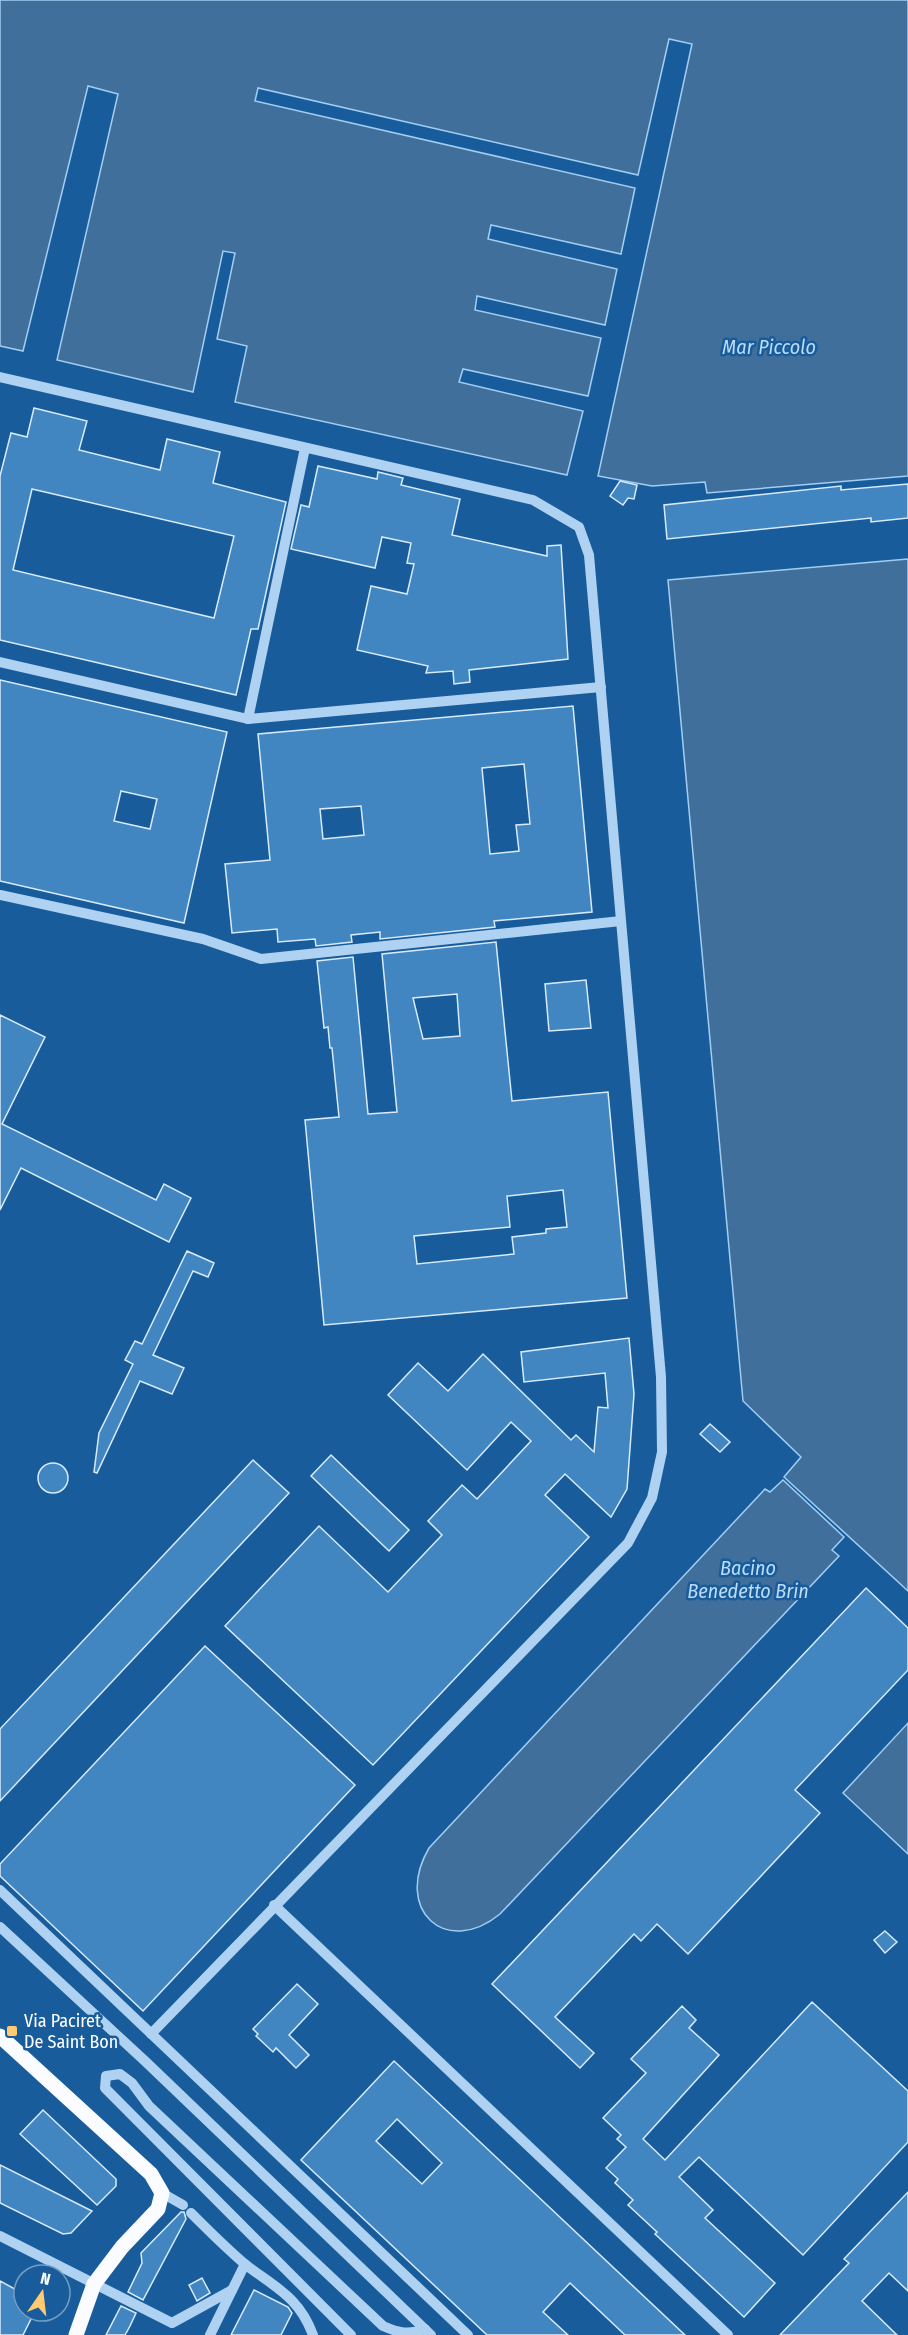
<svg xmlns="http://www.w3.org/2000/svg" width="908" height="2335" font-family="'Fira Sans Condensed',sans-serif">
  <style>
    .water { fill: #406f9c; stroke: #a2cef4; stroke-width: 1.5 }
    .building { fill: #4185c1; stroke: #d7ebfc; stroke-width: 1.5; fill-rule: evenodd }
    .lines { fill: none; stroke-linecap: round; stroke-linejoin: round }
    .minor { stroke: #afd2f2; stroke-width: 10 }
    .major { stroke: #fafcff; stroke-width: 15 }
    .poi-dot { fill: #ffca70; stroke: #185c9b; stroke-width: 2 }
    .labels { text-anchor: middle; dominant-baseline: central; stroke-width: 5; stroke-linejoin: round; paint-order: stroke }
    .poi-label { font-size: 18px; fill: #fff; stroke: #185c9b; text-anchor: start }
    .water-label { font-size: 20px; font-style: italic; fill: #bcdcf8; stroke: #185c9b }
  </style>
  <rect width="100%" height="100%" fill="#185c9b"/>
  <g class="water">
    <polygon points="0,0 908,0 908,476 707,493 705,482 652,486 598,476 692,44 669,39 638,175 258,88 255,101 635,188 621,254 491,225 488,239 617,269 605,325 477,296 475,310 601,338 588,396 463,369 459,382 583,411 567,475 235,402 247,346 217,339 235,253 223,251 193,392 57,360 118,94 88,86 23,351 0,346"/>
    <polygon points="908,559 908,1591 784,1477 801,1457 743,1401 668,580"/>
    <path d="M783,1480L844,1537L832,1550L839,1556L500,1914C446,1958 393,1910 429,1848L765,1489L770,1492Z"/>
    <polygon points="908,1723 908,1854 843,1793"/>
  </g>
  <g class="building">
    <path d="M34,408L87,421L79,450L160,470L167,439L220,452L213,483L286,502L258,629H251L236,695L0,640V476L11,433L27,437ZM32,489L234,536L214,618L13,570Z"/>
    <polygon points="318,466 377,479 378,472 403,478 401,485 460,499 452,535 547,556 547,546 561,545 568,659 469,670 470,682 454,684 453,671 426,673 428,666 357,650 371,586 407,594 414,564 407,563 411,543 382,537 375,568 291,549 301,505 309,507"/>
    <polygon points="620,481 637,485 634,499 628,498 623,505 610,496"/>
    <polygon points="908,484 908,518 871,522 871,518 667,539 664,505 841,486 841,490"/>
    <path d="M0,680L227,732L184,923L0,881ZM121,791L157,799L150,829L114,821Z"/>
    <path d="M573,706L592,912L494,921L495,927L380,939V932L351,935L352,942L316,946L315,939L278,942L277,929L232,933L225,864L270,860L258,734ZM524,764L530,824L516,825L519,851L490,854L482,768ZM361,806L364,835L323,839L320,809Z"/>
    <path d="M496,942L512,1101L608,1092L627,1298L324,1325L305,1120L339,1117L332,1048H330L328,1027L324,1028L317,961L353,957L368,1114L397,1112L382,954ZM457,994L460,1036L423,1039L413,998ZM563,1190L567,1227L546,1229V1233L512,1237L514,1254L417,1264L414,1236L510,1227L507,1196Z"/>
    <polygon points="586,980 591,1028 549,1031 545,984"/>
    <polygon points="0,1015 45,1037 2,1124 156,1200 164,1184 191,1198 169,1242 21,1168 0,1210"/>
    <polygon points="187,1251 214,1263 208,1277 193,1271 153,1355 184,1368 172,1394 140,1381 97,1473 94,1472 99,1433 133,1364 125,1360 135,1341 142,1344"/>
    <polygon points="629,1338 634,1394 627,1489 611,1517 565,1474 545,1495 589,1537 373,1765 225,1626 319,1526 388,1592 442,1535 428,1521 462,1485 477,1499 531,1441 511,1422 467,1470 388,1395 418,1363 448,1391 483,1354 571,1440 576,1435 594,1452 598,1407 608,1408 605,1373 524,1382 521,1352"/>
    <polygon points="710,1424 730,1442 720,1452 700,1434"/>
    <polygon points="331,1455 409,1530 389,1551 311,1476"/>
    <polygon points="253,1460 289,1493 0,1801 0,1729"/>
    <circle cx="53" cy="1478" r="15"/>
    <polygon points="866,1588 908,1628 908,1670 795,1790 820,1813 688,1954 657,1924 641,1941 634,1934 555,2017 594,2053 580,2068 492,1984"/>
    <polygon points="205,1646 355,1785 143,2011 0,1876 0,1864"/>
    <polygon points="885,1931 897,1942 885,1953 874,1940"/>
    <polygon points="297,1984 318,2004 289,2035 309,2055 296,2068 276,2048 273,2052 256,2036 258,2034 253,2029"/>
    <polygon points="812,2002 908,2091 908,2142 803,2255 699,2157 679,2177 713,2210 705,2218 775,2283 744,2317 655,2234 657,2232 628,2205 633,2200 615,2183 618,2179 606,2168 626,2147 617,2139 621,2135 603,2118 646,2073 631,2059 682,2006 696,2020 689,2028 719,2055 643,2139 665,2160"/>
    <path d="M394,2061L685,2335H625L570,2283L543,2312L568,2335H487L301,2160ZM397,2119L442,2163L422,2184L376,2141Z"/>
    <polygon points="43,2110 116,2179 116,2186 97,2205 20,2134"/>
    <polygon points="0,2165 92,2211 71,2233 63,2234 0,2203"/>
    <polygon points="908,2192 908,2291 889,2273 862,2301 897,2335 780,2335 849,2263 844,2259"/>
    <polygon points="181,2212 184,2212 186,2219 143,2300 128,2292 142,2263 141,2253"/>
    <polygon points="202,2278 210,2293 197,2301 189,2285"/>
    <polygon points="0,2281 24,2294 24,2311 35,2311 23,2335 0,2335"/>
    <polygon points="254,2290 288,2307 292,2313 281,2335 231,2335"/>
    <polygon points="121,2306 136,2313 130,2326 125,2335 106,2335"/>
  </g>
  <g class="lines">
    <g class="minor">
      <polyline points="0,377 533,500 579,527 589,555 661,1377 662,1452 652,1498 628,1543 151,2034"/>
      <polyline points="0,662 248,719 601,687"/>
      <polyline points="248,719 305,448"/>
      <polyline points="0,895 203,939 261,959 621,921"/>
      <polyline points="0,1890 468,2335"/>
      <polyline points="274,1905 728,2335"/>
      <polyline points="0,1927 146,2062 431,2335"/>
      <polyline points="162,2193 183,2205"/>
      <path d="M191,2213C209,2231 227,2249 246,2265C276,2288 299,2297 313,2335"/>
      <polyline points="0,2236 172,2323 232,2290"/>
      <polyline points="210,2335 245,2264"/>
      <path d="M351,2335L105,2088L106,2076L120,2074L132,2083L149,2106L383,2326C399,2333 408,2335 425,2329"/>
    </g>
    <polyline class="major" points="0,2036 151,2174 162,2193 158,2209 122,2247 94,2284 76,2335"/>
  </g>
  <rect class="poi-dot" x="6" y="2025" width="12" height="12" rx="3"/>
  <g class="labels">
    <g class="poi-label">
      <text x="24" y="2021">Via Paciret<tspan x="24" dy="21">De Saint Bon</tspan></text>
    </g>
    <g class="water-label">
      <text x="769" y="347">Mar Piccolo</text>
      <text x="748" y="1568">Bacino<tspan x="748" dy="23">Benedetto Brin</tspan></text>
    </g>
  </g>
  <g transform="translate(42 2293) rotate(14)"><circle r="28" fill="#185c9b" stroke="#749dc3" stroke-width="1.5"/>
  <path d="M0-4.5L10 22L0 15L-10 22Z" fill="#ffca70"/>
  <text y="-9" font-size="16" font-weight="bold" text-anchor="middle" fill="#ffffff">N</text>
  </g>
</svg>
